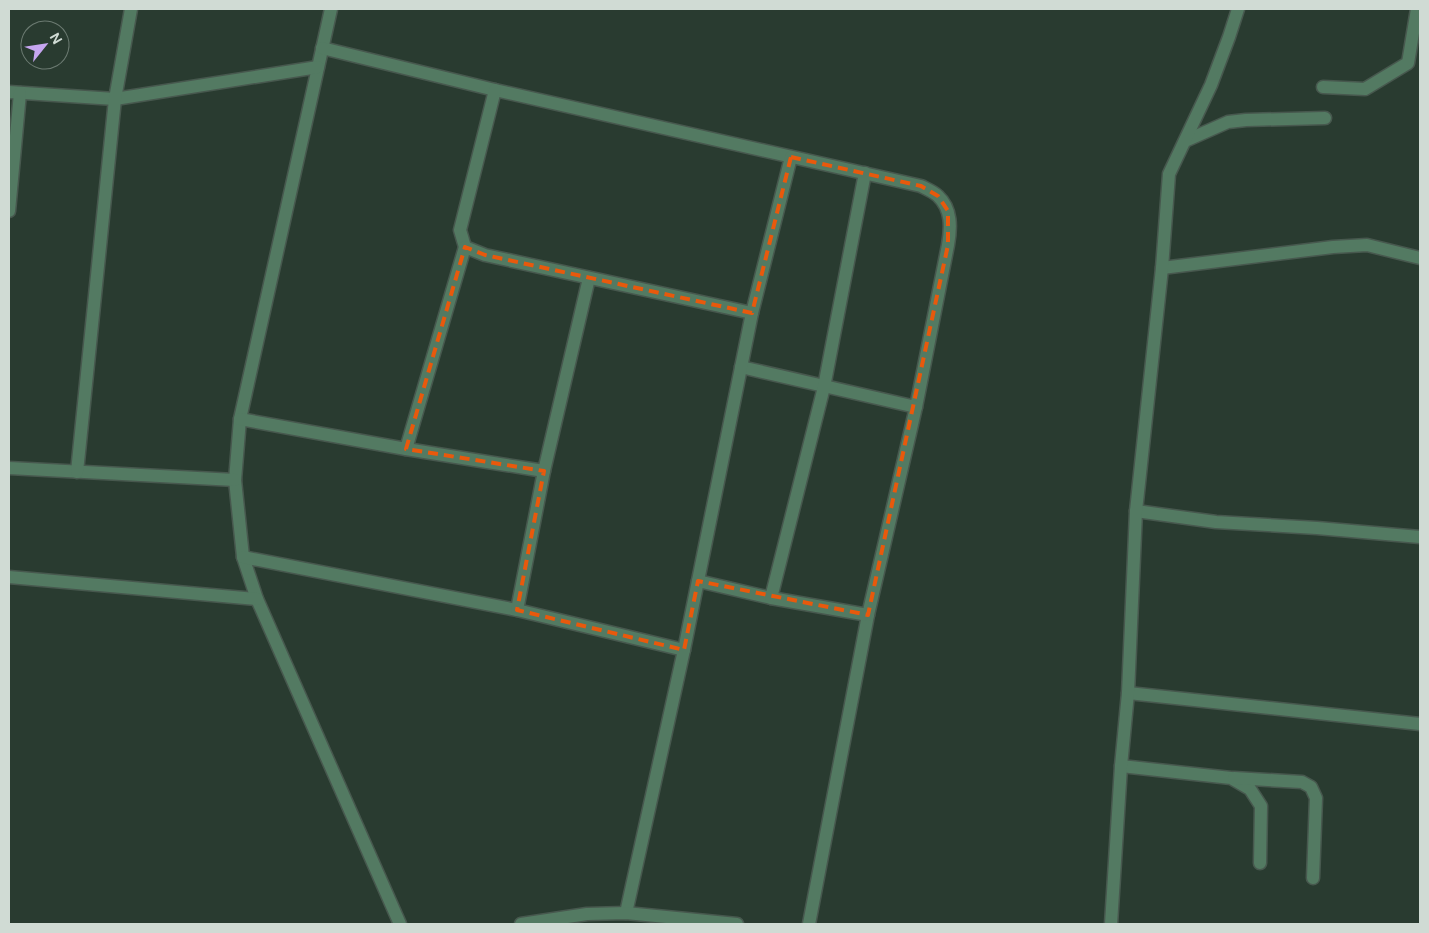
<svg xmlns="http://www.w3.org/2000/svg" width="1429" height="933" font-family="'DM Sans',sans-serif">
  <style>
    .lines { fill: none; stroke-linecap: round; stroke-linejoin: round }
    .minor-casing { stroke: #47584e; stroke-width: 15 }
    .minor { stroke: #537a62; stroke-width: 12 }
    .marked { fill: none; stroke: #e8590c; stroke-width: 4; stroke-dasharray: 10 6; stroke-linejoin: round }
  </style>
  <rect width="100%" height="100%" fill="#293b30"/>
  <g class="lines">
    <defs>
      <g id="minor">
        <polyline points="331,9 240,419 235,480 243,557 257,599 400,924"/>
        <path d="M322,48L495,90L921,186C927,189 934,192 938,196C952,209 951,228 948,245L916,407L868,615L809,924"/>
        <polyline points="1323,87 1365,89 1408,63 1417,9"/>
        <polyline points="495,90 460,230 465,247 485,255 752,313"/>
        <polyline points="9,92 115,99 318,67"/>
        <polyline points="1185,141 1228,122 1246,120 1325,118"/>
        <polyline points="9,211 20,93"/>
        <polyline points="1162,268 1333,247 1367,245 1420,258"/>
        <polyline points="741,367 916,407"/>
        <polyline points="240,419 406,449 544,471"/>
        <polyline points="406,449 465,247"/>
        <polyline points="9,468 235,480"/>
        <polyline points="77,472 115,99 131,9"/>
        <polyline points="1136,511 1216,522 1317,528 1420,537"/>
        <polyline points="243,557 517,610 684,650"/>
        <polyline points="9,577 257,599"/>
        <polyline points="698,581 771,598 868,615"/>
        <polyline points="771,598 824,387 865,173"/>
        <polyline points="517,610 544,471 589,278"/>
        <polyline points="1128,693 1420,724"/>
        <polyline points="1121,766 1231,778 1250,789 1261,806 1260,863"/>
        <polyline points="1234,778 1302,782 1311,787 1316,798 1313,878"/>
        <polyline points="626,913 684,650 752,313 791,157"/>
        <polyline points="521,924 587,914 626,913 737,924"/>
        <polyline points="1111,924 1121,766 1128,693 1136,511 1162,268 1169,174 1211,85 1229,37 1238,9"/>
      </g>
    </defs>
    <use href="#minor" class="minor-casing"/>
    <use href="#minor" class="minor"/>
  </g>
  <path class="marked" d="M791,157L921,186L938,196L948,211V245L868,615L698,581L684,650L517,610L544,471L406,449L465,247L485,255L752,313Z"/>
  <rect width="1429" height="933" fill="none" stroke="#d0dbd4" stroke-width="20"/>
  <g transform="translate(45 45) rotate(60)"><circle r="24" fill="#293b30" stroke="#6c7b72"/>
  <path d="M0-4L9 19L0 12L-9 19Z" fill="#c6a6f0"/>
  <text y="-8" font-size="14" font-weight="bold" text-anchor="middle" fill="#d0dbd4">N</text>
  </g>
</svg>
